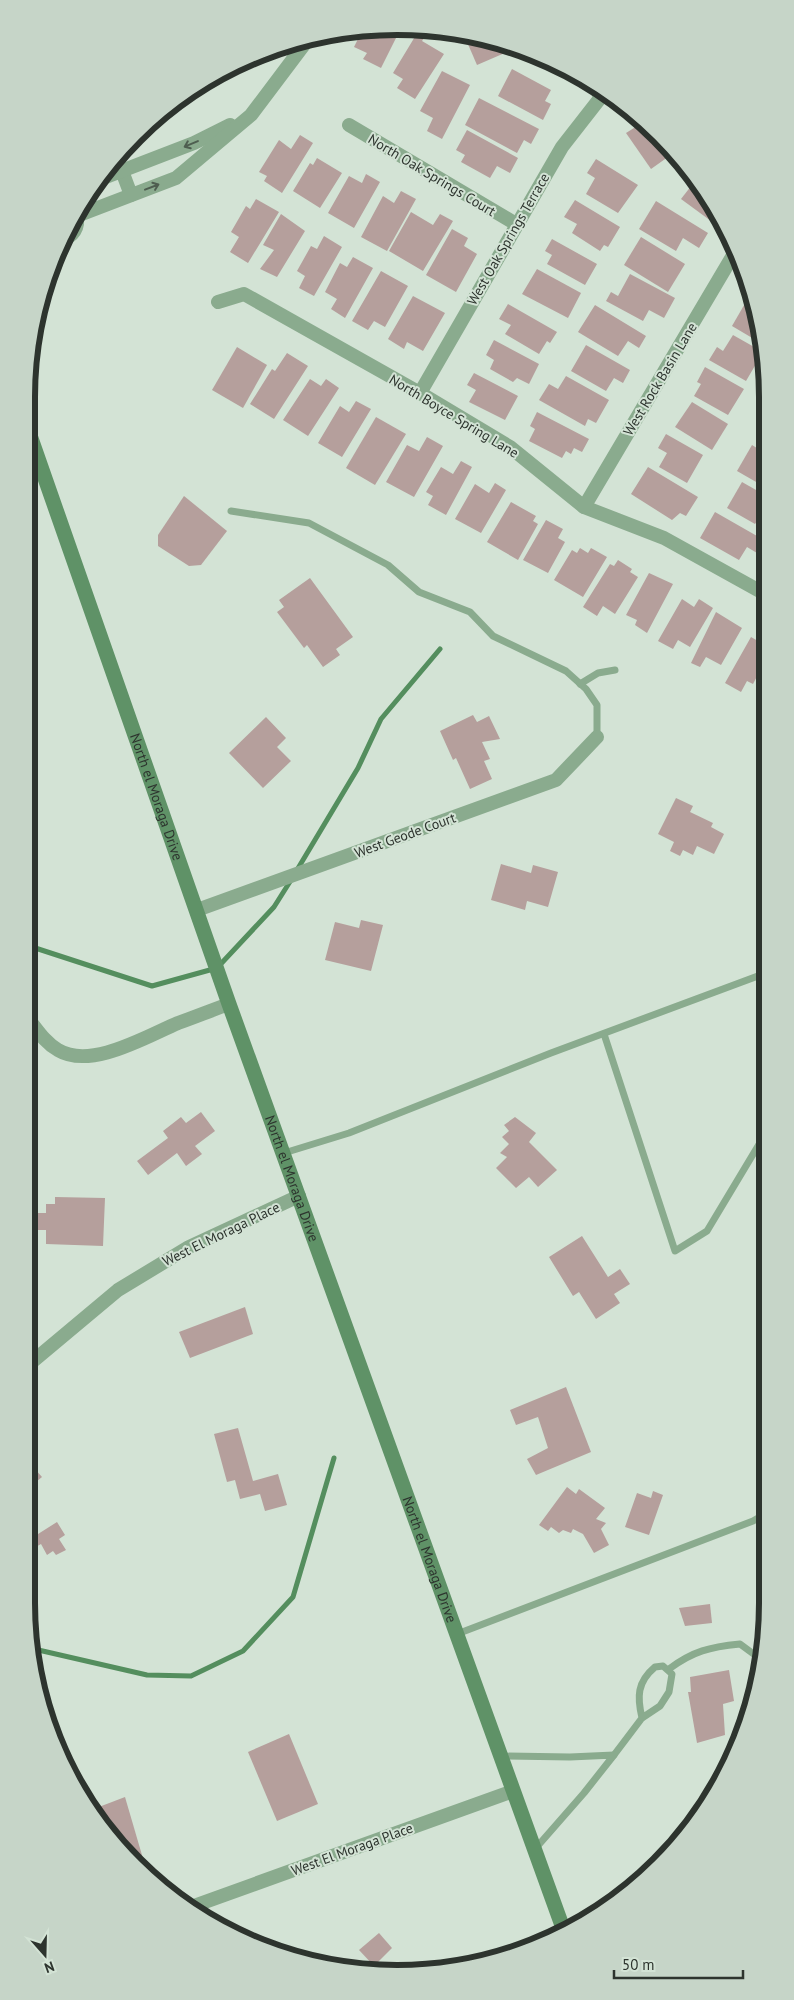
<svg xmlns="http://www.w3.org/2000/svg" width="794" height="2000" font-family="'PT Sans',sans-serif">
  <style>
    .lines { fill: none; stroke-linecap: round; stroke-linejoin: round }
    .stream { stroke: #548e5e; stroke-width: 5 }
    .building { fill: #b59f9c }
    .lane { stroke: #8aab8e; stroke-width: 7 }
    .street { stroke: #8aab8e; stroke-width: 14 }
    .secondary { stroke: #5f9267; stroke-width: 15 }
    .oneway { stroke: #4e5e50 }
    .labels { text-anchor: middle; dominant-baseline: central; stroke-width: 4; stroke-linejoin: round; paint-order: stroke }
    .street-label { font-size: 14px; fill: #2d342e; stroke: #d3e3d5 }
    .rim { fill: none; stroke: #2d342e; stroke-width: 6 }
  </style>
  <rect width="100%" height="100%" fill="#d3e3d5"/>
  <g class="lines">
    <g class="stream">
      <polyline points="297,870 358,768 381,719 440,649"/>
      <polyline points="26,945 152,986 217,968 274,907 291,880"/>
      <polyline points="34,1649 147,1675 191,1676 243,1651 293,1597 334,1458"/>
    </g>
  </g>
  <g class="building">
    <polygon points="372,27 401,28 381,68 363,59 367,53 354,47 363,29"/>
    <polygon points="419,30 426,35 422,41 444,54 415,99 397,88 403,79 393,73"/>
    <polygon points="466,34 516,46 519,47 477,65 464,35"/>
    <polygon points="512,69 551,90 545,101 551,104 543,120 498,96"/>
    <polygon points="442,71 470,85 442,139 427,131 433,118 420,111"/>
    <polygon points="479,98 539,129 531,144 524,140 517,153 465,125"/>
    <polygon points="642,123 675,152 651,169 626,133"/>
    <polygon points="467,130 518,158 510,173 497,166 490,178 461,162 465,155 456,150"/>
    <polygon points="300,135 313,143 282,193 264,181 267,176 259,172 279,140 291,149"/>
    <polygon points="317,158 342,173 320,208 293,191 310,163 313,165"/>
    <polygon points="596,159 638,185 618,213 586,194 595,178 587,173"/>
    <polygon points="366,174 380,182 354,228 328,213 349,176 362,183"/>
    <polygon points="695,181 717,214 711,221 681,199"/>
    <polygon points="401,191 416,199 387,251 361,237 383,196 394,203"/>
    <polygon points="256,199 279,212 248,263 230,252 239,237 231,232 246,206 250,209"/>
    <polygon points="575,200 620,227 608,247 604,245 600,251 572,233 577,224 564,217"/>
    <polygon points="656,201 708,233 699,248 683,238 676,251 639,229"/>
    <polygon points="411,212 433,225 440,214 453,221 423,271 389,251"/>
    <polygon points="281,214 305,231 277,277 260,269 274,250 263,245"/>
    <polygon points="452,229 468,238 464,246 477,254 456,292 426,275"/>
    <polygon points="324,236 342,247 314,296 299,288 305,276 297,271 311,246 317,249"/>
    <polygon points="641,237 685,264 668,292 624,265"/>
    <polygon points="552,239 597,264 585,285 547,264 552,255 545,251"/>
    <polygon points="353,257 373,268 345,318 331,309 337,299 325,292 340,263 347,267"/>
    <polygon points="537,269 581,293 568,318 522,294"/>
    <polygon points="381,271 408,286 385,327 374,321 368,330 352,321"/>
    <polygon points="630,274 675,298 664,318 649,310 643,321 606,301 611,292 618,296"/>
    <polygon points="413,296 445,313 423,351 407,342 404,349 388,339"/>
    <polygon points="747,300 751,302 761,338 759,342 732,326"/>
    <polygon points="508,304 557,332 550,343 547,341 539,354 505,334 511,325 499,319"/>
    <polygon points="595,305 646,336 639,348 628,341 618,356 578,332"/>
    <polygon points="733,335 763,352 746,381 709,360 717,347 723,351"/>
    <polygon points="494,340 539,364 529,384 517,378 513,382 490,369 494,360 486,355"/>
    <polygon points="586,345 630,370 623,383 614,378 606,391 571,371"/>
    <polygon points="237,347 267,365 243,408 212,390"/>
    <polygon points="287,353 308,366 274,419 250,404 272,369 275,371"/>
    <polygon points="705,367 744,389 728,415 694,396 701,384 697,382"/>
    <polygon points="474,373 518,396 505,420 469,402 476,390 467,385"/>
    <polygon points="566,376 609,400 596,423 588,419 585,426 539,400 549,384 558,389"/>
    <polygon points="310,379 321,386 326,379 339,388 308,436 283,420"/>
    <polygon points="356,401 371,409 342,457 318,443 340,406 349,412"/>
    <polygon points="692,402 728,424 712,450 675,427"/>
    <polygon points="537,412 589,439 582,452 574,448 571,454 566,451 562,458 529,441 535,429 530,426"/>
    <polygon points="376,417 406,434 375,485 346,468"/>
    <polygon points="666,434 703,455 687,483 659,467 667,453 658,448"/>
    <polygon points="427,437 443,446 414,497 386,482 407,445 419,451"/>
    <polygon points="752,445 765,453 765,487 737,471"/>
    <polygon points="461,461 472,467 446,515 428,505 433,496 426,492 441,467 453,474"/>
    <polygon points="648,467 698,497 686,516 680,513 672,520 631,494"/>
    <polygon points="742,482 765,495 765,510 755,524 727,508"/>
    <polygon points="495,483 506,490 481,533 455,519 475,484 489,493"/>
    <polygon points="184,496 227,531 201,565 189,566 158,546 158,535"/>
    <polygon points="511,502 536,516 533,521 538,524 518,560 487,542"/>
    <polygon points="715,512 764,540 757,553 747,547 739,560 700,538"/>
    <polygon points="546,520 563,529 558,538 565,542 548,573 523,560"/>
    <polygon points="580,548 588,553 591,548 607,557 583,597 554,580 572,550 577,553"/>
    <polygon points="618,560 632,569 630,572 638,577 615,614 603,606 597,616 583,607 610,564 614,566"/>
    <polygon points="649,573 673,584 647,633 635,625 637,620 626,615"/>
    <polygon points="310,578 353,637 336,649 340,655 323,667 307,645 304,648 277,612 284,607 279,600"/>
    <polygon points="682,599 694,607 699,599 713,608 690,647 678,640 673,649 658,641"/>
    <polygon points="716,612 742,628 721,665 706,657 700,667 691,663"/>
    <polygon points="751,637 765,645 765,661 753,684 747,681 741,692 725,683"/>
    <polygon points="765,686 765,706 757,701"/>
    <polygon points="473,715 477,722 489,716 500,739 482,742 490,759 484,761 492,779 470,789 456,758 453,760 440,731"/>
    <polygon points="266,717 286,738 277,747 291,761 263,788 229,753"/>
    <polygon points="676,798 693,806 690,812 713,823 711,827 724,834 714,854 697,846 693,855 683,850 680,856 670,851 674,842 658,834"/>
    <polygon points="501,864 531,873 533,865 558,872 548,907 527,901 525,910 491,900"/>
    <polygon points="361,920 383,925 371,971 325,960 335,922 359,928"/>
    <polygon points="201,1112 215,1131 195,1146 202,1154 186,1166 177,1153 148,1175 137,1161 168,1138 163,1131 181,1117 186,1123"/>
    <polygon points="515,1117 536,1133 529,1142 557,1170 538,1187 529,1177 516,1188 496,1168 507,1157 500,1153 509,1144 502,1137 509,1131 504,1125"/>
    <polygon points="55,1197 105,1198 103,1246 46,1244 46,1230 37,1230 37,1213 46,1213 46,1204 55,1204"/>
    <polygon points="582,1236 608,1277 620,1269 630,1284 614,1294 620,1303 596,1319 579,1292 573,1296 549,1257"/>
    <polygon points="245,1307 253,1334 190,1358 179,1332"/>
    <polygon points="566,1387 591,1452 536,1475 527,1459 548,1448 538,1417 516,1425 510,1410"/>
    <polygon points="767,1416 767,1458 756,1420"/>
    <polygon points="238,1428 253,1481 278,1474 287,1505 265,1511 260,1494 240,1499 235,1480 227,1482 214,1434"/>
    <polygon points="26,1459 42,1477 26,1490"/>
    <polygon points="567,1487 576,1494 579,1489 605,1508 596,1519 606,1523 601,1529 609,1545 594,1553 583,1534 573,1529 571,1533 563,1530 559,1533 551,1527 548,1531 539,1525"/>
    <polygon points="653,1491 663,1495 649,1535 625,1527 637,1493 651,1498"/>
    <polygon points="57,1522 65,1535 59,1539 66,1550 56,1555 53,1551 47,1555 41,1544 32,1549 27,1541"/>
    <polygon points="710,1604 712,1623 685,1626 679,1608"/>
    <polygon points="729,1670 734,1701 723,1704 725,1735 697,1743 688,1692 691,1692 690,1677"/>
    <polygon points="289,1734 318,1804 277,1821 248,1752"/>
    <polygon points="125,1797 144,1862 139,1864 118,1847 91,1810"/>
    <polygon points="379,1933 392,1948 374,1966 359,1950"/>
  </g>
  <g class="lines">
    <g class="lane">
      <path d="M62,243C76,240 83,229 80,214"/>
      <polyline points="231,511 309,523 388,565 419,592 470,612 493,636 566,671 586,689 597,705 597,737"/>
      <polyline points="580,684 598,673 615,670"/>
      <polyline points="604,1034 675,1251 707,1231 767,1131"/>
      <polyline points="284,1153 349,1133 551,1053 766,973"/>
      <polyline points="457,1634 753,1521 765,1514"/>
      <path d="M669,1669C693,1651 710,1647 740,1644L759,1658"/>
      <path d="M614,1755L642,1718L660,1706L669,1692L672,1674L663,1666L655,1667C637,1682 637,1697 642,1718"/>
      <polyline points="501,1756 570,1757 614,1755 584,1793 535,1849"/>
    </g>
    <g class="street">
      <polyline points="592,83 601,97"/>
      <polyline points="349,125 516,224"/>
      <polyline points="116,155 131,195"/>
      <polyline points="98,180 194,143 230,125"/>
      <polyline points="74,217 176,178 251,115 309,38"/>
      <polyline points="218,302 244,294 420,393 510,447 584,507 664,538 765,594"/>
      <polyline points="420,393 562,147 601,97 608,93"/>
      <polyline points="584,507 735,252"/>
      <polyline points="197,910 556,780 597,737"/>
      <path d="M26,1016C36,1028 44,1042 58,1050C91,1070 147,1036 178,1023C195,1017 212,1010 229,1004"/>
      <polyline points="26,1367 118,1290 189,1247 299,1196"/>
      <polyline points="191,1907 513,1791"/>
    </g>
    <path class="secondary" id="s1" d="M26,424L229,1004L564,1931"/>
  </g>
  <defs><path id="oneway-shaft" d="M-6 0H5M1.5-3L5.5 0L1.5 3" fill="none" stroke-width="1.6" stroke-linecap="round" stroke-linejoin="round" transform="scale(1.25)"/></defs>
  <g class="oneway">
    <use href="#oneway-shaft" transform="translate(191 144) rotate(157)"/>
    <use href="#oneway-shaft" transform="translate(152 187) rotate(-21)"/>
  </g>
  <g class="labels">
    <g class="street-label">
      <text transform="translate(432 175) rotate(31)">North Oak Springs Court</text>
      <text transform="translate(508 239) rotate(-60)">West Oak Springs Terrace</text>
      <text transform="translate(660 379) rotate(-59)">West Rock Basin Lane</text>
      <text transform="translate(454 416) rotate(31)">North Boyce Spring Lane</text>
      <text stroke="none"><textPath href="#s1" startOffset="395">North el Moraga Drive</textPath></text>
      <text transform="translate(405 835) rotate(-20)">West Geode Court</text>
      <text stroke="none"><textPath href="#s1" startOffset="800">North el Moraga Drive</textPath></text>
      <text transform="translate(221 1234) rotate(-26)">West El Moraga Place</text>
      <text stroke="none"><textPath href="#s1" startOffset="1205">North el Moraga Drive</textPath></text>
      <text transform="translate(352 1849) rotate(-20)">West El Moraga Place</text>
    </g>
  </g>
  <path d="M0 0H794V2000H0ZM397 35H397A362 362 0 0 1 759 397V1603A362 362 0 0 1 397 1965H397A362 362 0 0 1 35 1603V397A362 362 0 0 1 397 35Z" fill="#c6d5c8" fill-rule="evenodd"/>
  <path class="rim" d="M397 35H397A362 362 0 0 1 759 397V1603A362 362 0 0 1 397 1965H397A362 362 0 0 1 35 1603V397A362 362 0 0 1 397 35Z"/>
  <g transform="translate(45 1955) rotate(160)" stroke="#d3e3d5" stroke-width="4" paint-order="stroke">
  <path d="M0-4L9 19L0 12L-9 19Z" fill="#2d342e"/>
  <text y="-8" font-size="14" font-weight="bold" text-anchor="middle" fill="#2d342e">N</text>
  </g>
  <path d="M614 1970v8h129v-8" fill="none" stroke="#2d342e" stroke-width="2.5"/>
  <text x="622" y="1970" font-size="15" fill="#2d342e" stroke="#d3e3d5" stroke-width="4" paint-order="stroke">50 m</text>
</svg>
